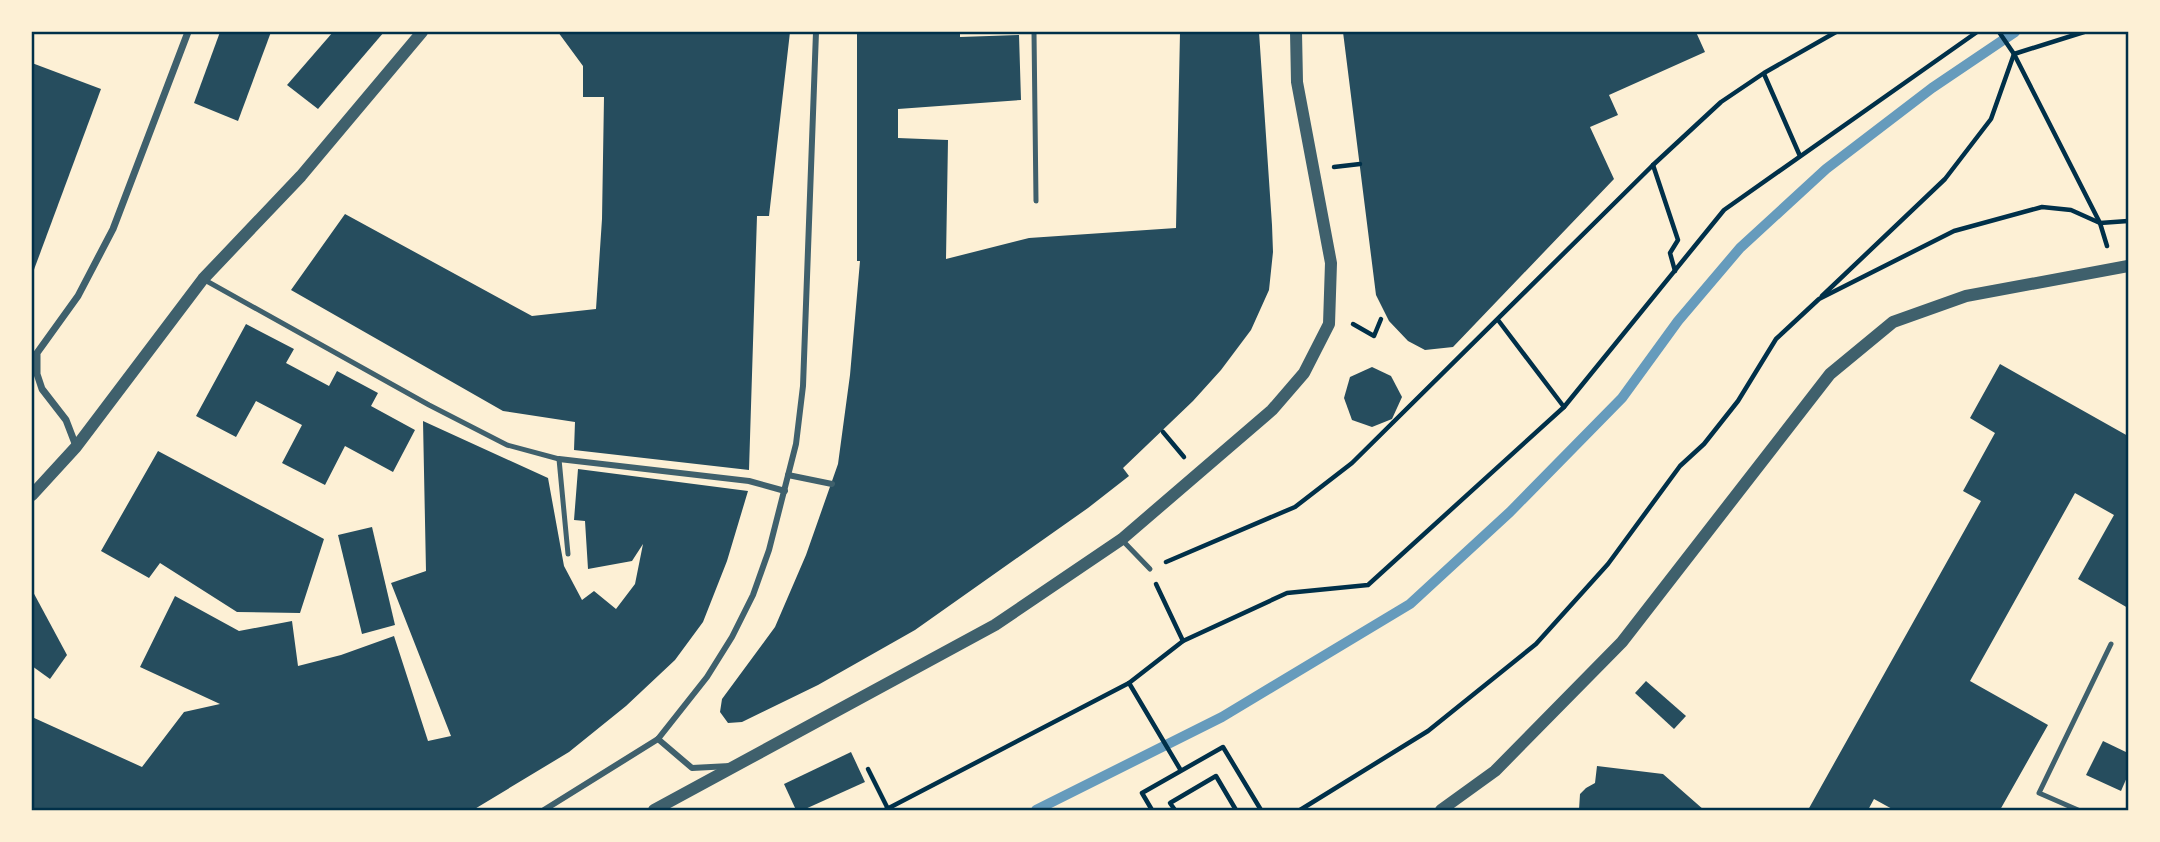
<svg xmlns="http://www.w3.org/2000/svg" width="2160" height="842" font-family="'Exo 2',sans-serif">
  <style>
    .lines { fill: none; stroke-linecap: round; stroke-linejoin: round }
    .stream { stroke: #669bbc; stroke-width: 10 }
    .building { fill: #264d5e }
    .path { stroke: #003049; stroke-width: 4.5 }
    .service { stroke: #3f606c; stroke-width: 5 }
    .pedestrian { stroke: #3f606c; stroke-width: 6 }
    .minor { stroke: #3f606c; stroke-width: 7 }
    .tertiary { stroke: #3f606c; stroke-width: 12 }
    .neatline { fill: none; stroke: #003049; stroke-width: 2.5 }
  </style>
  <rect width="100%" height="100%" fill="#fdf0d5"/>
  <g class="lines">
    <polyline class="stream" points="1036,810 1222,717 1410,604 1510,512 1622,398 1678,321 1740,248 1826,169 1932,88 2015,32"/>
  </g>
  <g class="building">
    <polygon points="220,32 271,32 238,121 194,103"/>
    <polygon points="333,32 384,32 318,109 287,85"/>
    <polygon points="558,32 790,32 769,216 757,216 749,470 574,450 575,422 503,411 291,290 345,214 532,316 596,309 602,219 604,97 583,97 583,66"/>
    <polygon points="857,32 960,32 960,37 1019,35 1021,100 898,109 898,138 948,140 946,259 1029,238 1176,228 1180,32 1259,32 1272,225 1273,252 1269,290 1251,330 1221,370 1193,401 1123,468 1129,476 1088,508 915,630 818,685 742,722 728,723 720,712 722,699 775,627 806,555 838,464 850,375 860,261 857,261"/>
    <polygon points="1343,32 1696,32 1705,52 1609,95 1618,115 1590,127 1614,179 1453,347 1425,350 1408,341 1389,321 1376,295"/>
    <polygon points="32,63 101,89 32,275"/>
    <polygon points="246,324 294,349 286,363 329,386 337,371 378,393 371,406 415,430 393,472 345,446 325,485 282,463 302,425 256,401 236,437 196,416"/>
    <polygon points="2000,364 2128,436 2128,608 2078,579 2114,515 2075,493 1970,681 2048,725 2000,810 1894,810 1874,799 1868,810 1808,810 1981,501 1963,491 1995,433 1970,418"/>
    <polygon points="1372,367 1391,376 1402,397 1392,419 1372,427 1352,420 1344,398 1350,377"/>
    <polygon points="423,421 548,478 564,566 582,600 594,591 616,609 635,584 643,544 632,561 588,569 585,521 574,520 578,469 748,491 727,561 703,622 675,660 626,706 569,752 473,810 32,810 32,717 142,767 184,712 220,704 140,667 175,596 239,631 292,621 298,666 341,655 394,636 428,741 451,736 391,583 426,571"/>
    <polygon points="158,451 324,539 300,613 237,612 160,563 149,578 101,551"/>
    <polygon points="372,527 395,625 362,634 338,535"/>
    <polygon points="32,590 67,655 50,679 32,666"/>
    <polygon points="1646,681 1686,716 1674,729 1635,693"/>
    <polygon points="2103,741 2128,753 2128,775 2121,791 2086,775"/>
    <polygon points="851,752 865,782 803,810 796,810 784,784"/>
    <polygon points="1597,766 1663,774 1704,810 1579,810 1580,794 1586,788 1595,783"/>
  </g>
  <g class="lines">
    <g class="path">
      <polyline points="1999,32 2014,54 2100,223 2107,246"/>
      <polyline points="2014,54 2084,32"/>
      <polyline points="1764,74 1800,156"/>
      <polyline points="1653,165 1678,240 1670,253 1675,271"/>
      <polyline points="1334,167 1360,164"/>
      <polyline points="1822,296 1945,179 1991,119 2014,54"/>
      <polyline points="1498,320 1564,407"/>
      <polyline points="1353,324 1374,336 1381,319"/>
      <polyline points="1163,432 1184,457"/>
      <polyline points="1166,562 1295,507 1352,463 1653,165 1721,102 1764,73 1836,32"/>
      <polyline points="1156,584 1183,641"/>
      <polyline points="1129,683 1180,769"/>
      <polyline points="868,769 888,809"/>
      <polyline points="885,810 1129,683 1183,641 1287,593 1368,585 1564,407 1724,210 1977,32"/>
      <polyline points="1152,810 1142,793 1223,747 1261,810"/>
      <polyline points="1175,810 1170,803 1216,776 1236,810"/>
      <polyline points="1300,810 1428,731 1536,644 1608,564 1680,466 1704,444 1738,401 1776,339 1819,299 1954,231 2042,207 2071,210 2100,223 2128,221"/>
    </g>
    <g class="service">
      <polyline points="1034,32 1036,201"/>
      <polyline points="203,279 429,405 507,445 559,459 568,554"/>
      <polyline points="1123,541 1150,569"/>
      <polyline points="2078,810 2039,793 2111,644"/>
    </g>
    <g class="pedestrian">
      <polyline points="559,459 749,481 785,491"/>
      <polyline points="788,475 832,484"/>
      <polyline points="658,739 692,768 730,766"/>
      <polyline points="544,810 658,739 707,677 732,637 753,595 769,550 796,444 803,386 816,32"/>
    </g>
    <polyline class="minor" points="76,446 66,420 42,389 37,374 37,353 78,296 113,229 188,32"/>
    <g class="tertiary">
      <polyline points="32,495 76,447 203,279 301,176 422,32"/>
      <polyline points="654,810 995,625 1122,539 1272,410 1304,373 1329,324 1331,263 1297,82 1296,32"/>
      <polyline points="1441,810 1495,771 1622,642 1830,374 1893,322 1966,296 2128,266"/>
    </g>
  </g>
  <rect width="2160" height="842" fill="none" stroke="#fdf0d5" stroke-width="66"/>
  <rect x="33" y="33" width="2094" height="776" class="neatline"/>
</svg>
